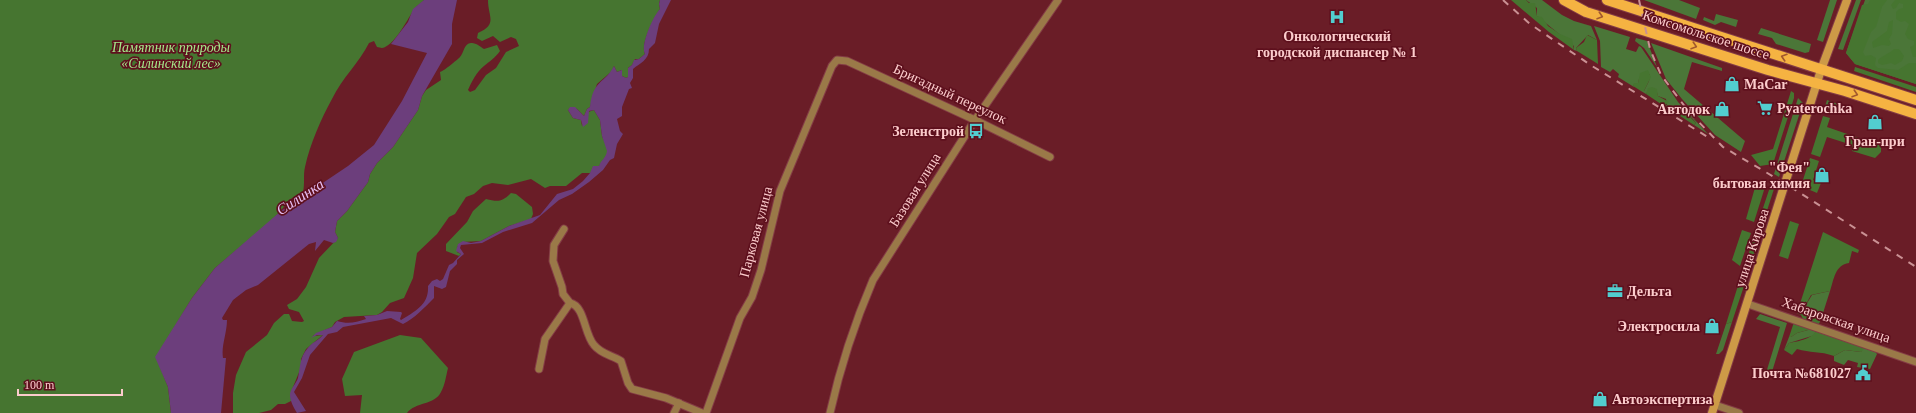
<svg xmlns="http://www.w3.org/2000/svg" width="1916" height="413" font-family="'Times New Roman',serif">
  <style>
    .green { fill: #4b7638 }
    .forest { fill: #467530 }
    .water { fill: #6c3e7c }
    .lines { fill: none; stroke-linecap: round; stroke-linejoin: round }
    .minor-casing { stroke: #843c45; stroke-width: 9 }
    .secondary-casing { stroke: #843c45; stroke-width: 10 }
    .primary-casing { stroke: #843c45; stroke-width: 12 }
    .minor { stroke: #9a7948; stroke-width: 7 }
    .secondary { stroke: #cd9a47; stroke-width: 8 }
    .primary { stroke: #f5b342; stroke-width: 10 }
    .rail { stroke: #ca9194; stroke-width: 2; stroke-dasharray: 7 7; stroke-linecap: butt }
    .oneway { stroke: #a2592e }
    .labels { text-anchor: middle; dominant-baseline: central; stroke-width: 3.5; stroke-linejoin: round; paint-order: stroke }
    .street-label { font-size: 14px; fill: #fccccc; stroke: #5e101d }
    .poi-label { font-size: 14px; font-weight: bold; fill: #fccccc; stroke: #5e101d; text-anchor: end }
    .park-label { font-size: 14px; font-style: italic; fill: #a4e789; stroke: #5e101d }
    .water-label { font-size: 15px; font-style: italic; fill: #eac2f8; stroke: #5e101d }
  </style>
  <rect width="100%" height="100%" fill="#6a1d27"/>
  <g class="green">
    <polygon points="1526,0 1542,0 1562,15 1574,21 1591,26 1597,40 1588,35 1576,48 1577,51 1574,50 1574,46 1537,16 1537,8"/>
    <polygon points="1644,0 1679,0 1700,8 1696,19"/>
    <polygon points="1830,0 1837,0 1823,42 1817,40"/>
    <polygon points="1856,0 1861,0 1843,50 1838,49"/>
    <polygon points="1865,0 1916,0 1916,84 1855,64 1846,53"/>
    <polygon points="1716,14 1738,20 1736,27 1721,22 1715,25 1703,20 1704,17 1714,21"/>
    <path d="M1594,26L1630,37L1626,49L1636,52L1639,46L1641,47L1678,102L1708,134L1694,125L1696,123C1691,115 1681,109 1672,107L1671,110L1664,106L1667,105L1666,99L1658,96L1656,89L1648,91L1646,94L1641,91H1644L1649,81L1650,74L1639,79L1638,84L1633,85L1634,87L1618,77L1619,74L1613,69L1610,72L1601,67L1600,41Z"/>
    <polygon points="1761,28 1811,44 1809,52 1805,53 1776,44 1772,38 1758,34"/>
    <polygon points="1636,38 1647,41 1657,67 1644,48 1635,41"/>
    <polygon points="1651,43 1722,68 1722,71 1692,62 1684,89 1745,141 1741,152 1715,135 1682,99 1666,79"/>
    <polygon points="1798,98 1803,103 1779,177 1774,174"/>
    <polygon points="1827,100 1843,106 1843,108 1836,106 1834,113 1824,110"/>
    <polygon points="1830,291 1823,313 1816,310 1805,310 1804,308 1812,295"/>
    <polygon points="1760,314 1787,323 1771,375 1766,373 1780,327 1756,319"/>
    <polygon points="1732,322 1723,350 1719,354 1716,354 1726,324"/>
    <polygon points="1809,327 1817,329 1815,335 1789,343 1784,350 1789,337 1791,337 1797,333 1808,330"/>
    <polygon points="1864,346 1874,350 1877,354 1870,369 1857,367 1858,363 1848,360 1844,365 1834,361 1834,356 1845,350 1861,352"/>
  </g>
  <g class="forest">
    <path d="M0,0H424C421,4 415,6 413,11C406,22 394,46 382,48L377,47L374,41L369,43C359,63 342,78 332,99C321,119 310,144 305,167C303,175 305,183 303,192L292,198L272,220L215,268L192,298L156,357L168,387L171,413H0Z"/>
    <path d="M488,0H660L659,4L660,9C654,18 640,44 645,54L639,59H635L632,65L628,68V77L626,78L622,76V70L617,72L614,66L612,71L597,84L590,107L587,109L584,116L577,109L573,107L568,110L573,118L581,120L582,126L588,112L594,110L600,120L602,136L607,148V155L599,166L590,173H582L566,186H550L545,188L531,179L508,185L492,183L483,186L474,194L466,197L455,214L449,217L437,234L417,253L413,278L404,298L390,303L382,312L377,315L344,317L335,322L332,327L318,333L313,336L323,335L306,349L301,359L302,365L291,392V401L285,404H278L271,410L259,413H233V393L236,375L246,352L267,335L274,323L284,314H289L292,321L302,322L304,321L299,312L289,309L287,305L297,299L306,287L319,258L338,238L335,232L337,221L347,211L368,182L370,174L377,163L393,147L418,110L422,96L426,90L441,80L440,72C444,71 457,60 460,57C464,53 464,42 472,43C476,43 481,47 484,49L497,45L500,51C495,58 490,61 484,66C477,71 471,83 468,90L470,92L475,90L486,75L496,68L506,52L519,46L516,39L511,37L500,42L493,36L482,41L477,38L478,33C498,24 488,17 488,0Z"/>
    <polygon points="1511,0 1526,0 1529,3 1535,3 1537,16 1542,17 1548,26 1560,34 1572,39 1574,50 1549,32"/>
    <polygon points="1870,0 1887,0 1882,7 1876,27 1871,32 1863,52 1865,56 1871,55 1876,58 1875,65 1878,68 1898,70 1909,63 1916,63 1916,84 1855,64 1846,53 1862,5 1868,4"/>
    <polygon points="1895,0 1916,0 1916,57 1913,57 1910,47 1914,45 1914,41 1908,39 1905,34 1909,24 1905,21 1901,22 1896,19 1896,12 1899,9 1903,8 1903,4 1899,3 1896,8 1893,9 1891,5"/>
    <polygon points="1893,20 1892,34 1889,39 1891,44 1889,46 1882,45 1873,48 1872,42 1887,31 1889,22"/>
    <polygon points="1587,35 1597,40 1598,64 1577,51 1576,48 1584,42"/>
    <path d="M1894,49H1899L1904,56L1902,61L1895,65L1891,63L1882,65L1878,63V60C1883,55 1889,54 1894,49Z"/>
    <polygon points="1855,67 1916,87 1916,92 1854,71"/>
    <polygon points="1648,70 1651,77 1644,91 1641,91 1633,86 1634,83 1638,83 1640,73"/>
    <polygon points="1652,87 1657,89 1658,96 1669,102 1664,106 1646,94 1648,88"/>
    <polygon points="1791,91 1794,93 1794,98 1773,164 1760,166 1751,155 1773,149"/>
    <polygon points="1675,106 1685,112 1696,123 1694,125 1671,110 1672,107"/>
    <polygon points="1823,116 1830,118 1827,127 1879,145 1881,147 1881,152 1875,158 1852,151 1852,145 1827,137 1820,157 1811,154"/>
    <polygon points="1810,158 1819,161 1813,180 1821,183 1817,193 1803,187 1802,183"/>
    <polygon points="1756,184 1765,187 1754,222 1746,219"/>
    <polygon points="1770,187 1774,189 1764,220 1758,223"/>
    <path d="M511,193L516,194L532,207L533,214L531,219L509,226L481,241L462,242L457,247V252L461,254L459,256L446,251V244L467,222L473,211L486,199C498,202 502,202 511,193Z"/>
    <polygon points="1790,221 1799,224 1788,259 1779,256"/>
    <polygon points="1742,230 1751,233 1740,266 1732,260"/>
    <path d="M1823,232L1859,250L1858,253L1852,251L1849,263C1835,265 1834,279 1830,291L1811,295L1804,308L1805,310H1816L1823,313L1819,324L1803,319L1801,315L1797,313Z"/>
    <polygon points="1755,233 1759,239 1750,267 1747,270 1744,269"/>
    <polygon points="1741,276 1745,279 1745,283 1732,322 1726,324"/>
    <polygon points="1794,322 1809,327 1808,330 1797,333 1791,337 1789,337"/>
    <path d="M1817,329L1864,346L1865,348L1861,352L1845,350L1834,356C1820,351 1810,353 1797,349L1792,355L1784,350L1789,343C1799,341 1813,339 1817,329Z"/>
    <path d="M400,335L421,338L448,368C446,376 445,385 441,392C435,405 415,402 407,413H360L362,395L345,396L342,379L354,352Z"/>
  </g>
  <g class="water">
    <path d="M424,0H457L452,24V44L422,96L418,110L393,147L377,163L370,174L368,182L347,211L337,221L335,232L338,238L336,242L333,243L324,240L315,251L316,242L309,244L258,285L246,290L233,300L222,318L223,320H227C227,333 221,346 223,358H226L221,413H171L168,387L155,357L192,298L215,268L281,211L348,166L374,145L402,101L427,53L391,44L408,22L413,9Z"/>
    <path d="M660,0H671L659,24L655,43L649,49C649,60 640,63 633,69V78L630,83L632,88L629,89L622,107V116L617,119L620,131L623,134L617,144L614,158L610,160L603,170L589,182L572,194L559,200L532,223L503,232L482,243L461,245L460,248L464,254L457,260V264L450,271L446,287L442,289L434,286V298C425,307 414,319 403,324L391,318L343,327L337,332L328,334L310,355L302,378L294,392L306,411L297,413C294,408 290,401 290,395C290,389 296,384 298,378C300,368 300,357 307,349C312,342 318,341 323,335H317L311,338L316,333L332,327L337,321C347,324 355,323 366,319L364,316H365L377,315L387,311L401,312L402,313L400,319L401,320C415,311 429,305 428,286L432,281L437,279L440,281L443,279L449,265L453,263L461,254L456,251L458,244L463,241L471,243L481,241L509,226L540,215L557,194L573,189L583,181L590,173L593,166H599C601,160 606,158 607,151L602,136L600,120L594,110L589,111L588,123L583,127L581,120L573,118L568,110L570,107H575L584,116L587,109L590,107C593,79 605,84 614,66L617,72L622,70V76L626,78L628,77V68L632,65L634,60L639,59L645,54C640,46 653,16 660,9L659,4Z"/>
  </g>
  <g class="lines">
    <defs>
      <g id="minor">
        <path d="M570,303C585,306 584,334 594,345C601,354 611,355 621,361L628,383L632,389L666,398L702,413"/>
        <polyline points="1748,304 1916,362"/>
        <polyline points="539,369 545,339 570,303 563,294 562,287 553,261 554,245 564,229"/>
        <polyline points="1715,405 1739,413"/>
        <polyline points="674,413 679,403"/>
        <polyline points="706,413 730,346 740,318 752,297 761,270 780,191 832,66 837,60 847,61 975,120 1050,157"/>
        <path d="M830,413C840,368 855,322 873,280L975,120L1058,0"/>
      </g>
      <polyline id="secondary" points="1712,413 1821,70 1847,0"/>
      <g id="primary">
        <polyline points="1564,0 1586,12 1768,70 1845,91 1916,114"/>
        <polyline points="1607,0 1916,100"/>
      </g>
    </defs>
    <use href="#minor" class="minor-casing"/>
    <use href="#secondary" class="secondary-casing"/>
    <use href="#primary" class="primary-casing"/>
    <use href="#minor" class="minor"/>
    <use href="#secondary" class="secondary"/>
    <use href="#primary" class="primary"/>
    <g class="rail">
      <polyline points="1503,0 1530,24 1592,66 1711,139"/>
      <polyline points="1639,0 1650,49 1661,75 1689,112 1723,147 1786,184 1916,267"/>
    </g>
  </g>
  <defs><path id="oneway-chevron" d="M-2-3.5L2.5 0L-2 3.5" fill="none" stroke-width="1.6" stroke-linecap="round" stroke-linejoin="round"/></defs>
  <g class="oneway">
    <use href="#oneway-chevron" transform="translate(1600 16) rotate(18)"/>
    <use href="#oneway-chevron" transform="translate(1694 46) rotate(18)"/>
    <use href="#oneway-chevron" transform="translate(1784 57) rotate(-162)"/>
    <use href="#oneway-chevron" transform="translate(1855 94) rotate(18)"/>
  </g>
  <defs>
    <symbol id="hospital-bare" viewBox="-9 -9 18 18"><path d="M-5-5h3v3.5h4V-5h3V5h-3V1.5h-4V5h-3Z" fill="#52cdcf" stroke="#5e101d" stroke-width="2.5" paint-order="stroke"/></symbol>
    <symbol id="shop-bare" viewBox="-9 -9 18 18"><path d="M-5-2.5h2.3a2.7 3.5 0 0 1 5.4 0H5L5.5 6h-11ZM-1.5-2.5h3a1.5 2.3 0 0 0-3 0Z" fill="#52cdcf" stroke="#5e101d" stroke-width="2.5" paint-order="stroke"/></symbol>
    <symbol id="supermarket-bare" viewBox="-9 -9 18 18"><path d="M-6-5.5h2.5l.6 2H6L4.5 2H-2.5L-4.4-4H-6ZM-1.5 3.2a1.3 1.3 0 1 0 .1 0ZM3 3.2a1.3 1.3 0 1 0 .1 0Z" fill="#52cdcf" stroke="#5e101d" stroke-width="2.5" paint-order="stroke"/></symbol>
    <symbol id="bus-bare" viewBox="-9 -9 18 18"><path d="M-5-6H5V4H4V6H2V4H-2V6H-4V4H-5ZM-3.5-4V0h7V-4ZM-3.5 1.2v1.5H-2V1.2ZM2 1.2v1.5H3.5V1.2Z" fill="#52cdcf" stroke="#5e101d" stroke-width="2.5" paint-order="stroke"/></symbol>
    <symbol id="office-bare" viewBox="-9 -9 18 18"><path d="M-6-3h4V-5.5h4V-3h4V5H-6ZM-1-4.5V-3h2v-1.5ZM-6 0V1H6V0Z" fill="#52cdcf" stroke="#5e101d" stroke-width="2.5" paint-order="stroke"/></symbol>
    <symbol id="civic-bare" viewBox="-9 -9 18 18"><path d="M-.6-6.5H3V-4.5H.6V-3L4-1V1h2V6H-6V1h2V-1L-.6-3ZM-1.2 2.5V6h2.4V2.5Z" fill="#52cdcf" stroke="#5e101d" stroke-width="2.5" paint-order="stroke"/></symbol>
  </defs>
  <g fill-rule="evenodd">
    <use href="#hospital-bare" x="1326" y="6" width="22" height="22"/>
    <use href="#shop-bare" x="1721" y="73" width="22" height="22"/>
    <use href="#supermarket-bare" x="1754" y="97" width="22" height="22"/>
    <use href="#shop-bare" x="1711" y="98" width="22" height="22"/>
    <use href="#shop-bare" x="1864" y="111" width="22" height="22"/>
    <use href="#bus-bare" x="965" y="120" width="22" height="22"/>
    <use href="#shop-bare" x="1811" y="164" width="22" height="22"/>
    <use href="#office-bare" x="1604" y="280" width="22" height="22"/>
    <use href="#shop-bare" x="1701" y="315" width="22" height="22"/>
    <use href="#civic-bare" x="1852" y="362" width="22" height="22"/>
    <use href="#shop-bare" x="1589" y="388" width="22" height="22"/>
  </g>
  <g class="labels">
    <g class="street-label">
      <text transform="translate(1706 35) rotate(18)">Комсомольское шоссе</text>
      <text transform="translate(950 94) rotate(25)">Бригадный переулок</text>
      <text transform="translate(915 190) rotate(-58)">Базовая улица</text>
      <text transform="translate(756 232) rotate(-75)">Парковая улица</text>
      <text transform="translate(1752 248) rotate(-72)">улица Кирова</text>
      <text transform="translate(1836 320) rotate(19)">Хабаровская улица</text>
    </g>
    <g class="poi-label">
      <text x="1337" y="36" text-anchor="middle">Онкологический<tspan x="1337" dy="16">городской диспансер № 1</tspan></text>
      <text x="1744" y="84" text-anchor="start">MaCar</text>
      <text x="1777" y="108" text-anchor="start">Pyaterochka</text>
      <text x="1710" y="109">Автодок</text>
      <text x="964" y="131">Зеленстрой</text>
      <text x="1875" y="141" text-anchor="middle">Гран-при</text>
      <text x="1810" y="167">"Фея"<tspan x="1810" dy="16">бытовая химия</tspan></text>
      <text x="1627" y="291" text-anchor="start">Дельта</text>
      <text x="1700" y="326">Электросила</text>
      <text x="1851" y="373">Почта №681027</text>
      <text x="1612" y="399" text-anchor="start">Автоэкспертиза</text>
    </g>
    <g class="park-label">
      <text x="171" y="47">Памятник природы<tspan x="171" dy="16">«Силинский лес»</tspan></text>
    </g>
    <g class="water-label">
      <text transform="translate(300 197) rotate(-33)">Силинка</text>
    </g>
  </g>
  <path d="M18 389v6h104v-6" fill="none" stroke="#fccccc" stroke-width="2"/>
  <text x="24" y="389" font-size="12" fill="#fccccc" stroke="#5e101d" stroke-width="3" paint-order="stroke">100 m</text>
</svg>
